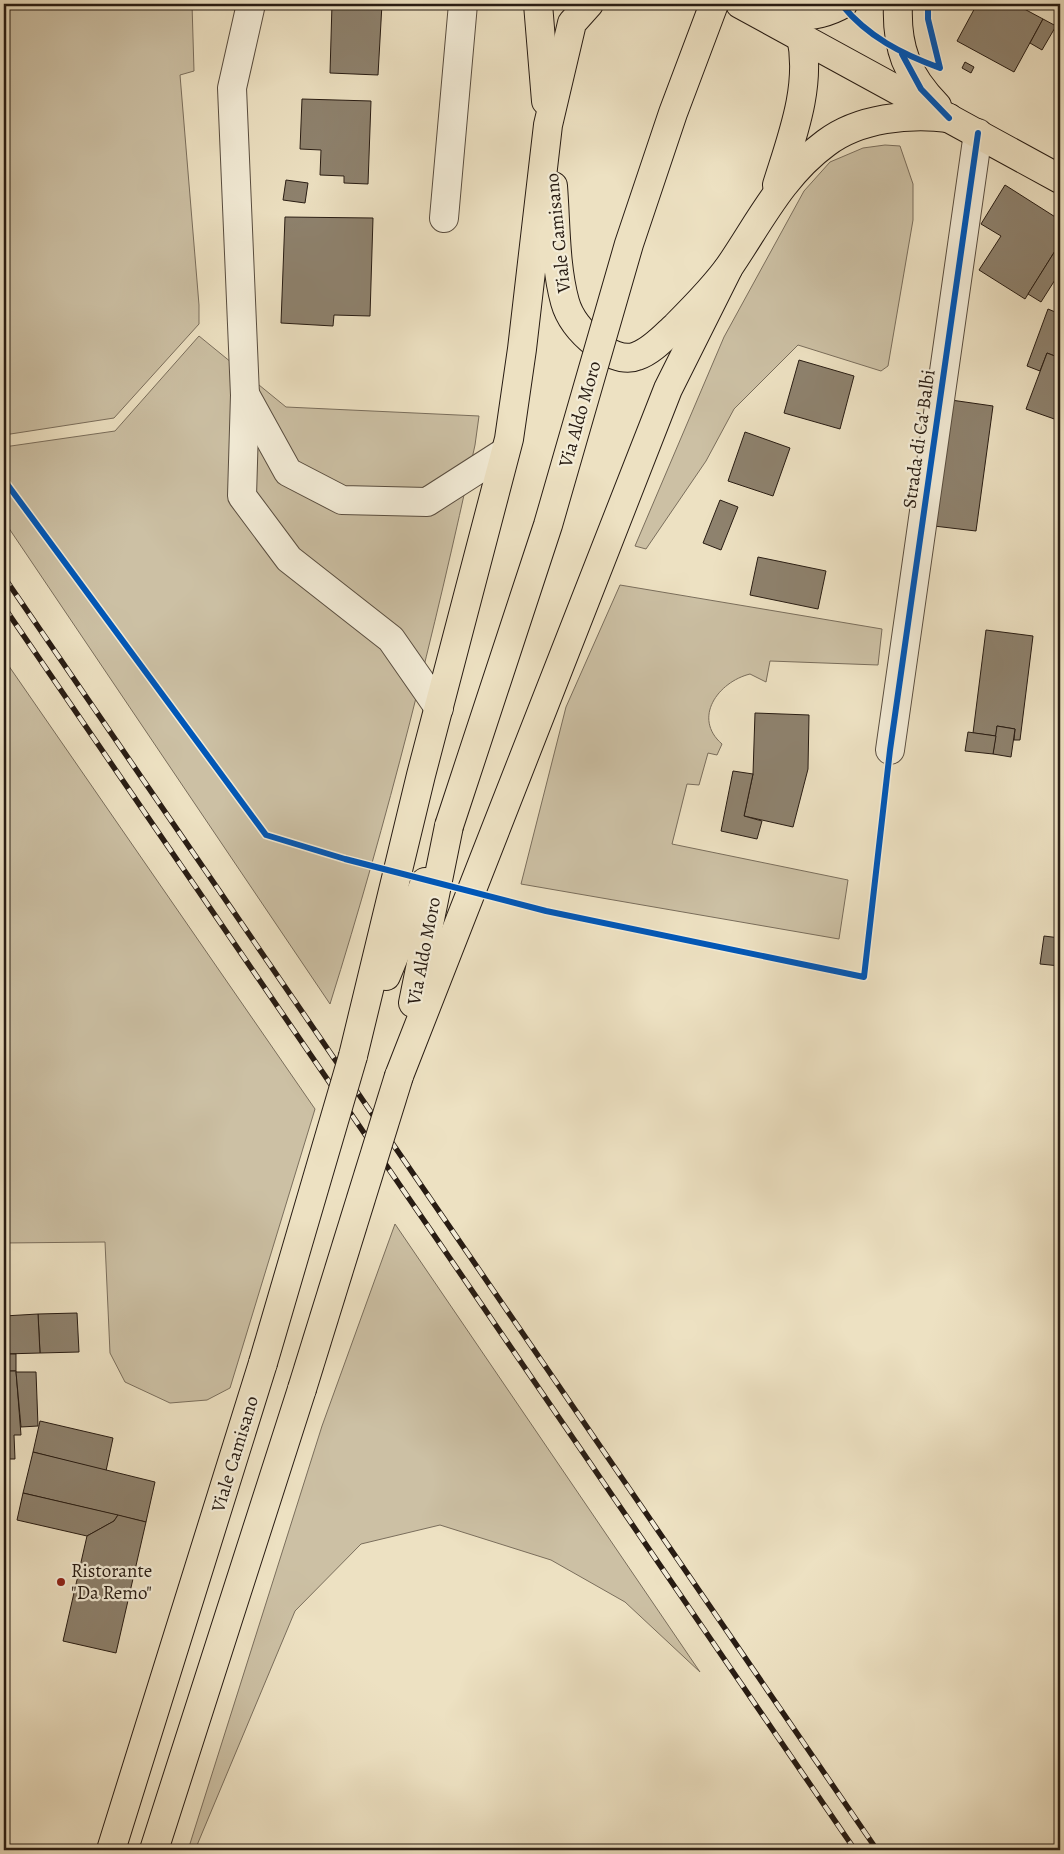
<svg xmlns="http://www.w3.org/2000/svg" width="1064" height="1854" font-family="Alegreya,serif">
  <style>
    .green { fill: #ccc0a4; stroke: #7a6e5c }
    .building { fill: #8e826e; stroke: #281c13 }
    .lines { fill: none; stroke-linecap: round; stroke-linejoin: round }
    .minor-casing { stroke: #594d3f; stroke-width: 30 }
    .major-casing { stroke: #281c13; stroke-width: 30 }
    .minor { stroke: #f3ecd7; stroke-width: 28 }
    .major { stroke: #ede1c2; stroke-width: 28 }
    .rail-casing { stroke: #281c13; stroke-width: 5.5 }
    .rail { stroke: #f3ecd7; stroke-width: 4; stroke-dasharray: 11; stroke-linecap: butt }
    .major-bridge-casing { stroke: #281c13; stroke-width: 30; stroke-linecap: butt }
    .major-bridge { stroke: #ede1c2; stroke-width: 28 }
    .cycleway-casing { stroke: #f3ecd7; stroke-width: 9 }
    .cycleway { stroke: #0057b8; stroke-width: 6 }
    .poi-dot { fill: #8f2418; stroke: #f3ecd7; stroke-width: 2 }
    .labels { text-anchor: middle; dominant-baseline: central; stroke-width: 4.5; stroke-linejoin: round; paint-order: stroke }
    .street-label { font-size: 19px; fill: #281c13; stroke: #f3ecd7 }
    .poi-label { font-size: 19px; fill: #281c13; stroke: #f3ecd7; text-anchor: start }
  </style>
  <rect width="100%" height="100%" fill="#ede1c2"/>
  <filter id="stains"><feTurbulence type="fractalNoise" baseFrequency=".004" numOctaves="4"/><feColorMatrix values="0 0 0 0 .2 0 0 0 0 .09 0 0 0 0 .02 0 0 0 .5 -.17"/></filter>
  <radialGradient id="worn" r=".72"><stop offset=".6" stop-color="#630" stop-opacity="0"/><stop offset="1" stop-color="#630" stop-opacity=".3"/></radialGradient>
  <g class="green">
    <polygon points="4,4 192,4 194,71 180,75 199,305 199,324 114,418 4,435"/>
    <polygon points="885,145 900,146 913,184 913,220 888,366 881,371 798,345 734,409 706,461 646,549 635,546 724,337 804,191 830,162 863,148"/>
    <path d="M199,336L286,407L479,416L475,445C434,634 388,819 330,1004L4,521V447L115,431Z"/>
    <path d="M620,585L882,629L878,665L770,661L766,682L750,674C718,682 692,718 722,744L717,755L708,753L699,785L687,784L672,844L848,880L839,939L521,884L566,707Z"/>
    <polygon points="4,659 315,1109 230,1388 207,1400 170,1403 125,1382 110,1353 105,1242 4,1243"/>
    <polygon points="395,1224 700,1672 625,1602 551,1560 440,1525 361,1544 295,1611 195,1850 188,1850 322,1426"/>
  </g>
  <g class="building">
    <polygon points="332,4 382,4 378,75 330,73"/>
    <polygon points="977,4 1015,4 1043,19 1014,72 957,41"/>
    <polygon points="1043,19 1056,26 1042,50 1030,43"/>
    <polygon points="965,62 974,67 971,73 962,68"/>
    <polygon points="302,99 371,101 368,184 344,183 344,176 320,175 321,150 300,149"/>
    <polygon points="286,180 308,183 305,203 283,200"/>
    <polygon points="1005,185 1060,220 1060,243 1025,299 979,270 1001,236 981,224"/>
    <polygon points="285,217 373,218 370,316 334,315 333,326 281,323"/>
    <polygon points="1060,243 1060,272 1041,302 1028,294"/>
    <polygon points="1048,309 1060,314 1060,358 1047,353 1040,371 1027,366"/>
    <polygon points="1047,353 1060,358 1060,421 1026,409"/>
    <polygon points="799,360 854,376 840,429 784,413"/>
    <polygon points="951,400 993,406 976,531 934,526"/>
    <polygon points="745,432 790,448 773,496 728,481"/>
    <polygon points="720,500 738,507 721,550 703,543"/>
    <polygon points="758,557 826,571 818,609 750,595"/>
    <polygon points="986,630 1033,636 1020,740 1014,740 1015,729 997,726 996,736 973,733"/>
    <polygon points="755,713 809,715 808,769 793,827 744,816 753,774"/>
    <polygon points="997,726 1015,729 1011,757 993,754"/>
    <polygon points="968,732 996,736 993,754 965,751"/>
    <polygon points="733,771 753,774 744,816 762,821 757,839 721,831"/>
    <polygon points="1044,936 1060,938 1060,966 1040,964"/>
    <polygon points="77,1313 79,1352 40,1353 38,1314"/>
    <polygon points="38,1314 40,1353 4,1354 4,1316"/>
    <rect x="4" y="1354" width="12" height="17"/>
    <polygon points="4,1371 16,1371 21,1435 14,1435 15,1459 4,1459"/>
    <polygon points="16,1372 36,1372 38,1426 21,1427"/>
    <polygon points="40,1421 113,1438 106,1471 33,1452"/>
    <polygon points="33,1452 155,1482 146,1522 23,1493"/>
    <polygon points="23,1493 118,1515 114,1521 87,1536 17,1520"/>
    <polygon points="118,1515 146,1522 116,1653 63,1641 87,1536 114,1521"/>
  </g>
  <g class="lines">
    <defs>
      <g id="minor">
        <polyline points="251,4 232,88 245,395 242,496 289,559 391,639 439,708"/>
        <polyline points="444,218 463,4"/>
        <polyline points="246,396 288,472 342,500 427,502 505,452"/>
        <polyline points="890,750 978,133"/>
      </g>
      <g id="major">
        <polyline points="538,4 546,101"/>
        <polyline points="740,4 1060,179"/>
        <path d="M898,4C896,48 907,75 937,106"/>
        <path d="M767,14C792,18 821,17 843,4"/>
        <path d="M777,185C792,137 812,86 801,36"/>
        <path d="M553,186C556,224 555,266 565,302C570,320 582,333 596,344C606,352 623,362 637,356C652,351 665,336 676,326C694,308 714,288 729,267C759,223 782,175 826,143C859,118 909,113 949,118"/>
        <polyline points="386,976 425,882"/>
        <polyline points="413,1003 449,826"/>
        <polyline points="353,1056 421,775 509,439 522,349 548,125 572,23 589,4"/>
        <polyline points="399,1076 668,389 728,269"/>
        <polyline points="111,1850 263,1363"/>
        <polyline points="154,1850 302,1389"/>
      </g>
    </defs>
    <use href="#minor" class="minor-casing"/>
    <use href="#major" class="major-casing"/>
    <use href="#minor" class="minor"/>
    <use href="#major" class="major"/>
    <defs>
      <g id="rail">
        <polyline points="4,577 877,1850"/>
        <polyline points="4,607 855,1850"/>
      </g>
    </defs>
    <use href="#rail" class="rail-casing"/>
    <use href="#rail" class="rail"/>
    <defs>
      <g id="major-bridge">
        <polyline points="449,826 548,525 629,244 673,113 714,4"/>
        <polyline points="263,1363 353,1056"/>
        <polyline points="302,1389 399,1076"/>
      </g>
    </defs>
    <use href="#major-bridge" class="major-bridge-casing"/>
    <use href="#major-bridge" class="major-bridge"/>
    <defs>
      <g id="cycleway">
        <path d="M842,5C868,37 902,54 940,68L928,19V4"/>
        <polyline points="902,54 921,89 949,118"/>
        <polyline points="4,480 266,835 345,859 546,911 864,977 890,750 978,133"/>
      </g>
    </defs>
    <use href="#cycleway" class="cycleway-casing"/>
    <use href="#cycleway" class="cycleway"/>
  </g>
  <circle class="poi-dot" cx="61" cy="1582" r="5"/>
  <g class="labels">
    <g class="street-label">
      <text transform="translate(558 233) rotate(-96)">Viale Camisano</text>
      <text transform="translate(580 414) rotate(-74)">Via Aldo Moro</text>
      <text transform="translate(919 439) rotate(-82)">Strada di Ca' Balbi</text>
      <text transform="translate(424 951) rotate(-79)">Via Aldo Moro</text>
      <text transform="translate(235 1454) rotate(-73)">Viale Camisano</text>
    </g>
    <g class="poi-label">
      <text x="71" y="1571">Ristorante<tspan x="71" dy="22">"Da Remo"</tspan></text>
    </g>
  </g>
  <rect width="1064" height="1854" fill="none" stroke="#ede1c2" stroke-width="20"/>
  <rect x="5" y="5" width="1054" height="1844" fill="none" stroke="#281c13" stroke-width="2.5"/>
  <rect x="10" y="10" width="1044" height="1834" fill="none" stroke="#281c13"/>
  <rect width="100%" height="100%" filter="url(#stains)"/>
  <rect width="100%" height="100%" fill="url(#worn)"/>
</svg>
